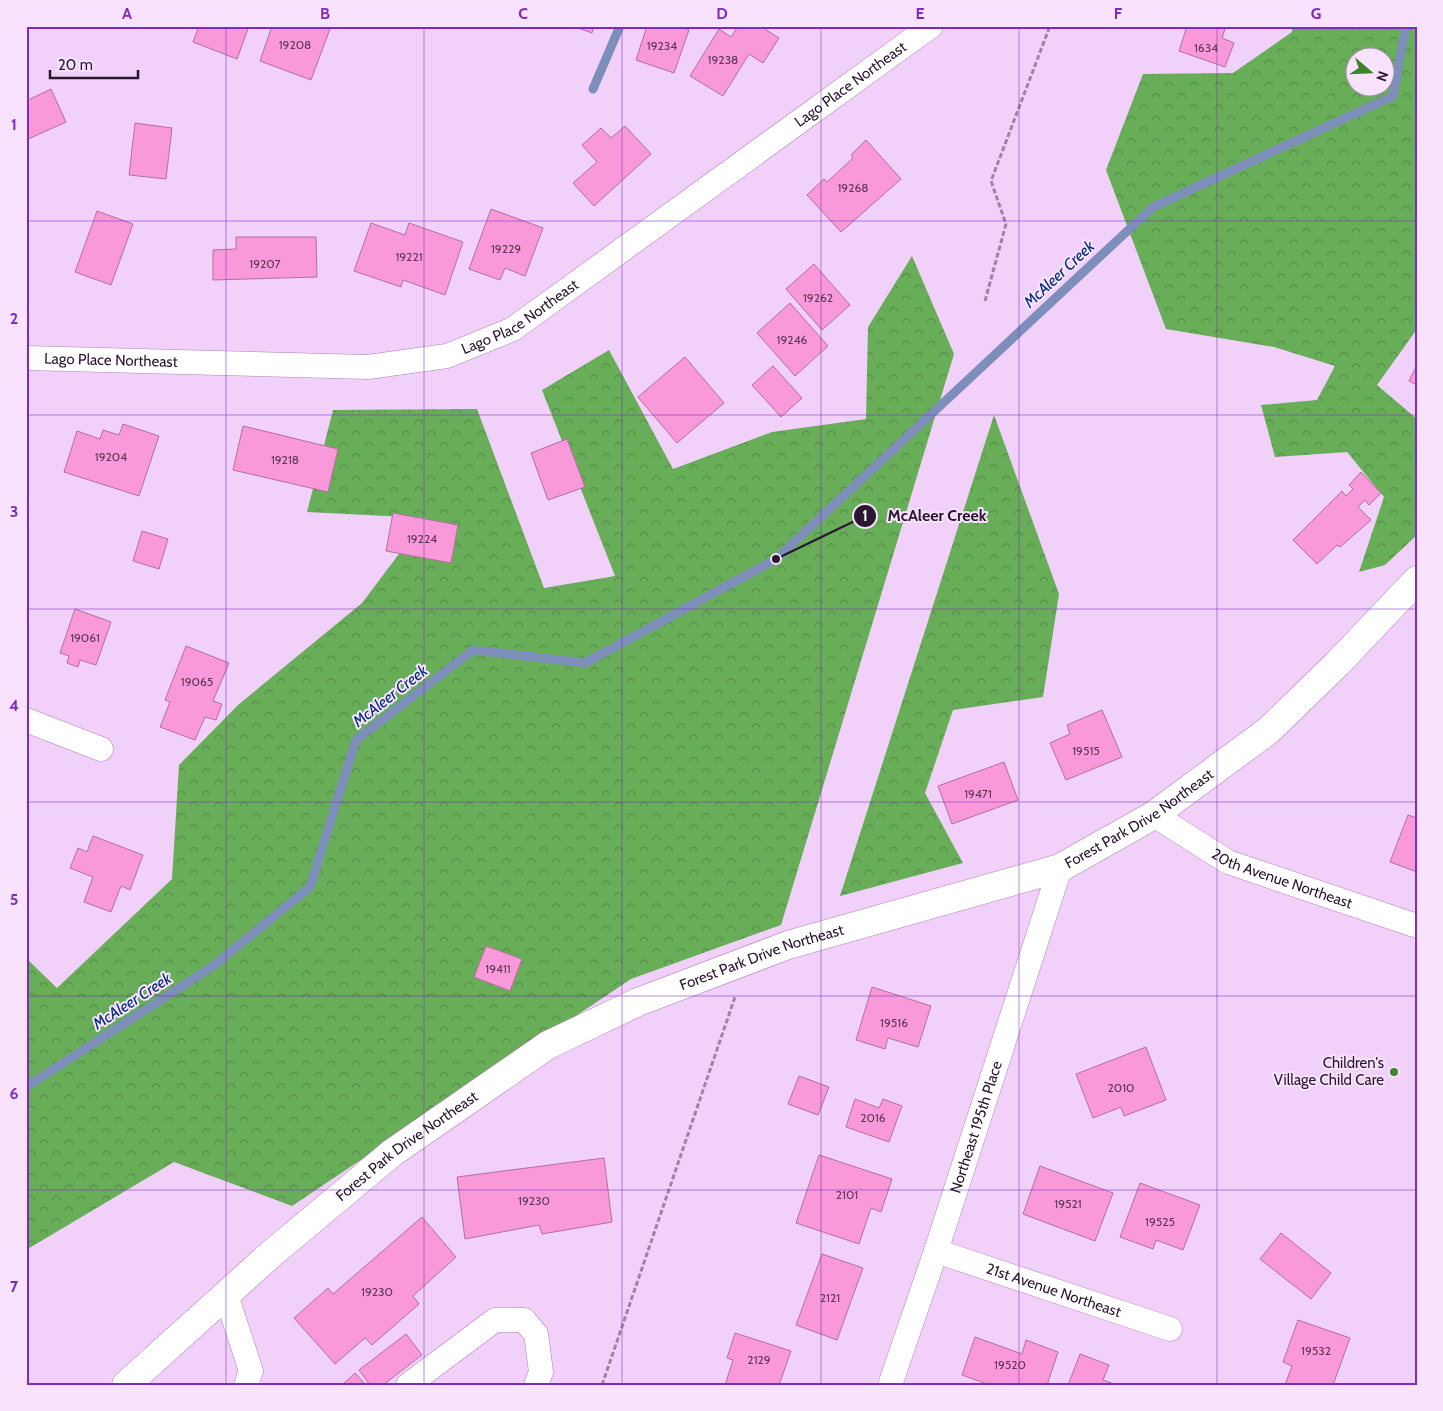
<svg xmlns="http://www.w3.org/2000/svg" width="1443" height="1411" font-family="Cabin,sans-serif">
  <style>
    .forest { fill: url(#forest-crowns); fill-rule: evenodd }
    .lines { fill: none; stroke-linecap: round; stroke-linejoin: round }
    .stream { stroke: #7d8eba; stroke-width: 9 }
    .building { fill: #f999da; stroke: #b36f9d }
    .street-casing { stroke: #b17ebd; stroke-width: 25 }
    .secondary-casing { stroke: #b17ebd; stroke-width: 29 }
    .path { stroke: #9e83a4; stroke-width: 3; stroke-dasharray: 5 2.5; stroke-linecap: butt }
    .street { stroke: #fff; stroke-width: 24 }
    .secondary { stroke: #fff; stroke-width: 28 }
    .grid { fill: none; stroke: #7b2cbf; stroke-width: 1; stroke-opacity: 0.55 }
    .poi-dot { fill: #3c8329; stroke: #f8e2fd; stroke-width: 2 }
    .labels { text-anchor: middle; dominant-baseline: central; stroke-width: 4; stroke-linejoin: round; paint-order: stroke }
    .number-label { font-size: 12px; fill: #5e385a }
    .street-label { font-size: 15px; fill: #2b172f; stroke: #f8e2fd }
    .poi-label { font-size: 15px; fill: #2b172f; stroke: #f8e2fd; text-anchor: end }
    .water-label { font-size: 16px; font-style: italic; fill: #002e78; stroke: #f8e2fd }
    .leader { fill: none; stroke: #2b172f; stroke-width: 2 }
    .callout-dot { fill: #2b172f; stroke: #f8e2fd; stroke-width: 2 }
    .mark-label { font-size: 15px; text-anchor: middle; font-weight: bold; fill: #fff }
    .callout-label { font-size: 16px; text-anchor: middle; font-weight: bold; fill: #2b172f; stroke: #f8e2fd; stroke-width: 4; stroke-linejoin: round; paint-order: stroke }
    .neatline { fill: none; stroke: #7b2cbf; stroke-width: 2 }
    .grid-label { font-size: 16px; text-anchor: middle; font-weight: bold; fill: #7b2cbf }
  </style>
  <defs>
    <pattern id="forest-crowns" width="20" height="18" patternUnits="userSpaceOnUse" patternTransform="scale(1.25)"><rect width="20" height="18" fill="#68ae58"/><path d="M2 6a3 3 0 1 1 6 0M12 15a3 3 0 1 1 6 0" fill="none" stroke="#568d49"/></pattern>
  </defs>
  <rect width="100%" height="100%" fill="#f1d1f9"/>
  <g class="forest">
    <path d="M1292,26H1417V329L1377,385L1417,419V535L1385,565L1359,572L1384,497L1347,452L1275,457L1261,405L1317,400L1335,366L1274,347L1166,329L1106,170L1143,74L1233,73L1292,32ZM1356,58H1386V88H1356Z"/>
    <polygon points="912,256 954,354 781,925 631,979 292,1206 174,1162 26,1250 26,958 57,988 172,879 179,765 238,705 362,603 426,518 307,512 333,410 477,409 544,588 615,576 542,390 609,350 673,469 772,432 866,419 868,327"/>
    <polygon points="994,415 1059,594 1043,697 953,710 925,793 963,863 840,896"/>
  </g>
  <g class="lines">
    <g class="stream">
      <polyline points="593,89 620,26"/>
      <polyline points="26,1087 213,966 310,887 356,740 473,650 585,663 776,559 1153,207 1393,96 1406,26"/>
    </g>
  </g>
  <g class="building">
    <polygon points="199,26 249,26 237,59 193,42"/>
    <polygon points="272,26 331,26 311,80 260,61"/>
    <polygon points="573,26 594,26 592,33"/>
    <polygon points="647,26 687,26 686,29 689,30 674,73 636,60"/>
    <polygon points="738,26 760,26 779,38 763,63 749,54 723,96 690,76 719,29 731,37"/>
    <polygon points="1187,26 1226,26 1222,38 1234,43 1225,67 1179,51"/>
    <polygon points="51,89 66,122 26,140 26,101"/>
    <polygon points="135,123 172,128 166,179 129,175"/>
    <polygon points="625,126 651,154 594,206 573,183 597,162 582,145 601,128 611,138"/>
    <polygon points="866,140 901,179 841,232 807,195 824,179 827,182 853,158 851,155"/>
    <polygon points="491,209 543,228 525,276 505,268 500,280 469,269"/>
    <polygon points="97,211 133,224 111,285 75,272"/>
    <polygon points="371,223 405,235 409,223 463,242 445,295 403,280 401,287 354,271"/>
    <polygon points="236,237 316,237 317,277 213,280 213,250 236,249"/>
    <polygon points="814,264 850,305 822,330 786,289"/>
    <polygon points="790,303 828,346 795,376 757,333"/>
    <polygon points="685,357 724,403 677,443 638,397"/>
    <polygon points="1417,365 1417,385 1409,381"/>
    <polygon points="773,366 802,398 781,417 752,385"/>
    <polygon points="123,424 159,436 139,496 64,472 77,431 100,439 103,430 119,435"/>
    <polygon points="243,426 338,449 328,492 233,470"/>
    <polygon points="567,439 585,487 548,500 531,453"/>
    <polygon points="1361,472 1381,493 1369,505 1365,500 1358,507 1371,520 1340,547 1337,545 1317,564 1293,540 1342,491 1346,496 1353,489 1349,485"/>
    <polygon points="393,513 458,525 451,563 386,551"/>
    <polygon points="142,531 168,539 159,569 133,561"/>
    <polygon points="75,609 111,622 96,665 80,660 78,667 67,663 69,656 60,653"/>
    <polygon points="186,646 229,663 213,701 222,704 216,720 205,717 195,740 160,727 170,702 165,700"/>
    <polygon points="1102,710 1122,757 1066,780 1050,743 1070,734 1067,725"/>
    <polygon points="1004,762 1018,800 952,824 938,786"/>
    <polygon points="1408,815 1417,818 1417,872 1390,862"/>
    <polygon points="93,836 143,855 130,890 121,886 111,912 84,902 93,877 70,868 78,848 87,852"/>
    <polygon points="486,946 522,959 510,991 474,977"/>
    <polygon points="872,987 931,1006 918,1047 888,1038 885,1049 856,1040"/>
    <polygon points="1146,1047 1166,1100 1124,1116 1121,1107 1093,1118 1076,1074"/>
    <polygon points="799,1076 829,1087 818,1115 788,1104"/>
    <polygon points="855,1099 879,1108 883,1099 902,1106 889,1142 846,1127"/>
    <polygon points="819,1155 892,1179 881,1212 871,1208 859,1244 796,1223"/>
    <polygon points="604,1158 612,1222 542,1234 539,1225 465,1239 457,1177"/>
    <polygon points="1040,1166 1113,1193 1095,1241 1023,1214"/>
    <polygon points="1140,1183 1200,1205 1183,1250 1156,1240 1153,1249 1120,1237"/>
    <polygon points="422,1217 456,1257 413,1296 419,1304 372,1345 365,1338 335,1364 294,1318 328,1288 333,1294"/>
    <polygon points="1281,1233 1331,1273 1311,1299 1260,1259"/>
    <polygon points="822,1254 863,1268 837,1340 796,1325"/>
    <polygon points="1298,1320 1350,1338 1333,1385 1285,1385 1292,1366 1283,1362"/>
    <polygon points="735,1333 791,1351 779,1385 725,1385 733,1360 727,1358"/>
    <polygon points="406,1334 422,1355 383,1385 370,1385 359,1370"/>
    <polygon points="975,1337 1022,1354 1026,1340 1058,1352 1047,1385 990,1385 962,1375"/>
    <polygon points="1080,1354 1109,1365 1103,1380 1117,1385 1068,1385"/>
    <polygon points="355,1373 366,1385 342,1385"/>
  </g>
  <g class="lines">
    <defs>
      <g id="street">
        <path id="s1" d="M26,358L368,367L447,356L513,329L931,26"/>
        <polyline points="26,720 101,749"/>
        <path id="s2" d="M1154,815L1228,862L1417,926"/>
        <path id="s3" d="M936,1251L1170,1329"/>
        <polyline points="226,1295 251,1371 246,1385"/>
        <polyline points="408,1385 495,1320 524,1320 536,1334 541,1372 536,1385"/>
        <path id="s4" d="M890,1385L936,1251L1060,868"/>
      </g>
      <g id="secondary">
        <path id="s5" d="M126,1385L270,1255L392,1153L548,1045L638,1002L788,945L1060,868L1154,815L1269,730L1337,664L1417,580"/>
      </g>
    </defs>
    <use href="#street" class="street-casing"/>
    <use href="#secondary" class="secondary-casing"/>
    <g class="path">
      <polyline points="985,301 1006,224 991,181 1050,26"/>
      <polyline points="602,1385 735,997"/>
    </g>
    <use href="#street" class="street"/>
    <use href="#secondary" class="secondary"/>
  </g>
  <path class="grid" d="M226,26V1385M424,26V1385M622,26V1385M821,26V1385M1019,26V1385M1217,26V1385M26,221H1417M26,415H1417M26,609H1417M26,802H1417M26,996H1417M26,1190H1417"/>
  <circle class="poi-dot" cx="1394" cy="1072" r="5"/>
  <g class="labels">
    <g class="number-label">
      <text x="295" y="44">19208</text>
      <text x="662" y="45">19234</text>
      <text x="1206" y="47">1634</text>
      <text x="723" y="59">19238</text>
      <text x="853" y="187">19268</text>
      <text x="506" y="248">19229</text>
      <text x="409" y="256">19221</text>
      <text x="265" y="263">19207</text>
      <text x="818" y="297">19262</text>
      <text x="792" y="339">19246</text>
      <text x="111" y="456">19204</text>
      <text x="285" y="459">19218</text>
      <text x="422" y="538">19224</text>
      <text x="85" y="637">19061</text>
      <text x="197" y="681">19065</text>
      <text x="1086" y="750">19515</text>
      <text x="978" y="793">19471</text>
      <text x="498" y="968">19411</text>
      <text x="894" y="1022">19516</text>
      <text x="1121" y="1087">2010</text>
      <text x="873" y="1117">2016</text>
      <text x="847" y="1194">2101</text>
      <text x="534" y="1200">19230</text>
      <text x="1068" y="1203">19521</text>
      <text x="1160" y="1221">19525</text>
      <text x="377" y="1291">19230</text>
      <text x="830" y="1297">2121</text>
      <text x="1316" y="1350">19532</text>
      <text x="759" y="1359">2129</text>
      <text x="1010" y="1364">19520</text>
    </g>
    <g class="street-label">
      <text stroke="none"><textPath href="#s1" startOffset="910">Lago Place Northeast</textPath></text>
      <text stroke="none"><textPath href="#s1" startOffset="505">Lago Place Northeast</textPath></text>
      <text stroke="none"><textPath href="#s1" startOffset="85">Lago Place Northeast</textPath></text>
      <text stroke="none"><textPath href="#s5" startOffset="1179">Forest Park Drive Northeast</textPath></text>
      <text stroke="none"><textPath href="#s2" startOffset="144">20th Avenue Northeast</textPath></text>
      <text stroke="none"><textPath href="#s5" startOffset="774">Forest Park Drive Northeast</textPath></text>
      <text stroke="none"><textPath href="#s4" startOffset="272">Northeast 195th Place</textPath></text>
      <text stroke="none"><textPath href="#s5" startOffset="369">Forest Park Drive Northeast</textPath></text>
      <text stroke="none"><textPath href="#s3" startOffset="124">21st Avenue Northeast</textPath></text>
    </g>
    <g class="poi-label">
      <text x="1384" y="1063">Children's<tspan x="1384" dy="17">Village Child Care</tspan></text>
    </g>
    <g class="water-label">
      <text transform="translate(1059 274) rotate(-43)">McAleer Creek</text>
      <text transform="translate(390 696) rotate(-38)">McAleer Creek</text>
      <text transform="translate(132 1001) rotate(-33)">McAleer Creek</text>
    </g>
  </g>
  <path class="leader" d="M776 559L865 516"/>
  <g class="callout-dot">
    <circle cx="776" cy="559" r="5"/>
    <circle cx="865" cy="516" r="12"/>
  </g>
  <g class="mark-label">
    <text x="865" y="521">1</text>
  </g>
  <g class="callout-label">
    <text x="937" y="521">McAleer Creek</text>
  </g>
  <rect width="1443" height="1411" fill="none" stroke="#f8e2fd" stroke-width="55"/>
  <g transform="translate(1370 72) rotate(109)"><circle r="24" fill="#f8e2fd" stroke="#a691ab"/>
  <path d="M0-4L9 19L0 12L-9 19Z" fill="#3c8329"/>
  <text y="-8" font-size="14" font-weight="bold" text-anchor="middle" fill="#2b172f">N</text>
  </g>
  <path d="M50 70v8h88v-8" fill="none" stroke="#2b172f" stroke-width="2.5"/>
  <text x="58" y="70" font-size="15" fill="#2b172f" stroke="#f8e2fd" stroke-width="4" paint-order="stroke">20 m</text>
  <rect x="28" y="28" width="1388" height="1356" class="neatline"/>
  <g class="grid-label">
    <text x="127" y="19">A</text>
    <text x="325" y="19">B</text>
    <text x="523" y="19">C</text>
    <text x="722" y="19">D</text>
    <text x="920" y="19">E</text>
    <text x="1118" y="19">F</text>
    <text x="1316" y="19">G</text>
    <text x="14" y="130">1</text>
    <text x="14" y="324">2</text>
    <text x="14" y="517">3</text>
    <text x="14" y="711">4</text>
    <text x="14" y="905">5</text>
    <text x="14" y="1099">6</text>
    <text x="14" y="1292">7</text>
  </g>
</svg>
